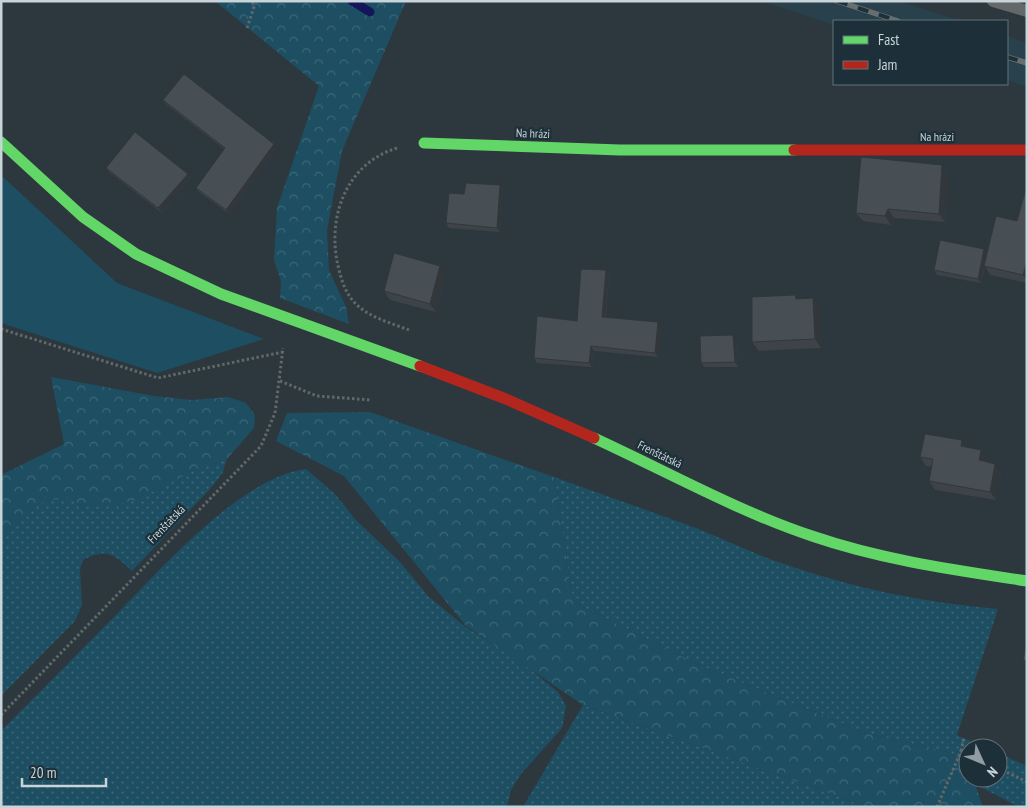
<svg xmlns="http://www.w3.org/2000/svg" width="1028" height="808" font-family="'PT Sans Narrow',sans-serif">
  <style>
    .built { fill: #28414c }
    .grass { fill: url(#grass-dots) }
    .forest { fill: url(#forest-crowns) }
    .garden { fill: #1d4e62 }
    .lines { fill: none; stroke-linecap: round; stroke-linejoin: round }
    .stream { stroke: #151559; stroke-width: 9 }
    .path { stroke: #626768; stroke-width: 3; stroke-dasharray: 2.5 2.5; stroke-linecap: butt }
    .lane { stroke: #636868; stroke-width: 12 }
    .fast { stroke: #63d668; stroke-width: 11 }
    .jam { stroke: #b3261e; stroke-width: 11 }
    .rail-casing { stroke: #686e70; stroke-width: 5.5 }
    .rail { stroke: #1d3039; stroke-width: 4; stroke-dasharray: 11; stroke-linecap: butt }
    .wall { fill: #3d4348 }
    .shaded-wall { fill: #32373b }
    .building { fill: #474e54; stroke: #32373b }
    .labels { text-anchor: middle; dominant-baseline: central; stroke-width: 4.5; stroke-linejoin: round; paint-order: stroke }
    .street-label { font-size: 12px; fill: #c8d4d9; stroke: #1d3039 }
  </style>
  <defs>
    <pattern id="grass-dots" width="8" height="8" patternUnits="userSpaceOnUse" patternTransform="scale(1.25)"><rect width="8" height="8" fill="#1d4e62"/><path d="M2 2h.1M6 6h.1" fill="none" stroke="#3c6778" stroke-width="1.8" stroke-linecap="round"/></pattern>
    <pattern id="forest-crowns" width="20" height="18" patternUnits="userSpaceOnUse" patternTransform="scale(1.25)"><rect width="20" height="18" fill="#1d4e62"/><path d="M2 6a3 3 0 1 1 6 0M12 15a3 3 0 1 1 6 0" fill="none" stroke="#3c6778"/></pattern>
  </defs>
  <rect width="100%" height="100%" fill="#2d383e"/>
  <g class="built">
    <polygon points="762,1 899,1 961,21 834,21 834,25"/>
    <polygon points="1007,36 1027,43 1027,87 1007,80"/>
  </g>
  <g class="grass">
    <path d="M227,459L222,474L209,490L132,571C114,554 106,548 83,560L80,569L82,605L75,621L1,696V535C18,520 42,493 67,498C73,500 80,504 85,507Z"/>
    <path d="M306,469L336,495L355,519L400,562L429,597L467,628L519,660L558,692L566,706L562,728L521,774L511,790L507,807H1V731C40,692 78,653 116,615C161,569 241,477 306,469Z"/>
    <path d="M554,477C601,494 649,511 696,528C726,540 754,554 784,564C852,588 926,603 998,609L957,735L986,748H968V767L951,753L866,733L699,665L573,602Z"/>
    <polygon points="583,705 867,807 523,807"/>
    <polygon points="998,753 1027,766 1027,807 1019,807 975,784 973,778 998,778"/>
  </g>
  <g class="forest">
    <polygon points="215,1 406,1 342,151 327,230 329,270 346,307 349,324 280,298 281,281 274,260 277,208 319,86"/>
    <polygon points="51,377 154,396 192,400 228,397 246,403 255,415 254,428 227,459 195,470 136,500 105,507 85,507 67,498 51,500 35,506 1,535 1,475 64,444"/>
    <polygon points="370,412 554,477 573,602 699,665 866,733 951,753 968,767 968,778 973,778 983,807 867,807 583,705 466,626 344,476 276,441 287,413"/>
  </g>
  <polygon class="garden" points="1,175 117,283 264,339 157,373 1,323"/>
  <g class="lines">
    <polyline class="stream" points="352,1 370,12"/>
    <g class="path">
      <polyline points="247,28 254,7 252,1"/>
      <path d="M397,148C348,163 328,213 337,261C340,275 344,292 355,303C368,317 391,323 409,330"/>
      <polyline points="1,329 158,378 283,352"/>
      <polyline points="280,381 317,396 371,400"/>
      <polyline points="1,715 261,446 275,413 283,348"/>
      <polyline points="961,751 964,738"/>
      <polyline points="998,768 1027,782"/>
      <polyline points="937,807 961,751 968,754"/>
    </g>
    <polyline class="lane" points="993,1 1027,11"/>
    <g class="fast">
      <polyline points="1,142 83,217 136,254 221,294 420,366"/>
      <polyline points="424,143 620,150 794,150"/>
      <path d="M594,438C666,471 737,511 812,536C882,560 955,570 1027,581"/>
    </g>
    <g class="jam">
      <polyline points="794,150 1027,150"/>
      <polyline points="420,366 506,399 594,438"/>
    </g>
    <defs>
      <g id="rail">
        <polyline points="837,1 898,21"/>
        <polyline points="1007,57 1027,63"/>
      </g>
    </defs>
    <use href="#rail" class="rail-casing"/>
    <use href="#rail" class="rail"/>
  </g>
  <g class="wall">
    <polygon points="163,100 277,149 229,214 199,192 196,188 224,149 166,104"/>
    <polygon points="106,168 188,174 191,178 162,213 109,172"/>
    <polygon points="948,174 945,222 894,218 891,225 863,221 856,213"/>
    <polygon points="500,185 503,190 500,232 449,228 446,223"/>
    <polygon points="1027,185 1027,283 990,275 985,266 981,283 937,275 934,270 987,254 1017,221"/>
    <polygon points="606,270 609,275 606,318 661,327 658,357 594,351 592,367 537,363 534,358 577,321"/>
    <polygon points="446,274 436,312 390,300 384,291"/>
    <polygon points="813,298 819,306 821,348 759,351 752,342"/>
    <polygon points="736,340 738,367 704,367 701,363"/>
    <polygon points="967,448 981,450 987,459 986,462 1001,472 996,500 935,490 929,481 932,467 926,466 920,457"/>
  </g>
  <g class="shaded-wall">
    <polygon points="274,144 277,149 229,214 226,210"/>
    <polygon points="942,165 948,174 945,222 939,214"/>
    <polygon points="188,174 191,178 162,213 158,208"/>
    <polygon points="500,185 503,190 500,232 497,228"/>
    <polygon points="888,209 894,218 891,225 885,216"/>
    <polygon points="984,249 987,253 981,283 978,279"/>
    <polygon points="1027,261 1027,280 1023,275"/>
    <polygon points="440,266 446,274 436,312 430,304"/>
    <polygon points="606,270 609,275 605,322 602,317"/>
    <polygon points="813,298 819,306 821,348 815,339"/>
    <polygon points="658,322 661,327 658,357 655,353"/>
    <polygon points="733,335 736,340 738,367 735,362"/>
    <polygon points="591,346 594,351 592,367 589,363"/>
    <polygon points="2,363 5,368 1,386 1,368"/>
    <polygon points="962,440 968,449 961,446"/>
    <polygon points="981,450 987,459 986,469 979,460"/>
    <polygon points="995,464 1001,472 996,500 990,492"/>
  </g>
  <g class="building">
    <polygon points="184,74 274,144 226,210 196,188 225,148 163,100"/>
    <polygon points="135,132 188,174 158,208 106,168"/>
    <polygon points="861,157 942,165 939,214 888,209 885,216 856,213"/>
    <polygon points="466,183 500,185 497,228 446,223 449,193 464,194"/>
    <polygon points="1027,185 1027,261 1023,275 984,266 996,216 1017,221"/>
    <polygon points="940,240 984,249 978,279 934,270"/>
    <polygon points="394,253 440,266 430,304 384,291"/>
    <polygon points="581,269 606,270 602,317 658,322 655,353 591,346 589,363 534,358 537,316 577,321"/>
    <polygon points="795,295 796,299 813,298 815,339 752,342 752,297"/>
    <polygon points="733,335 735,362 701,363 700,336"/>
    <polygon points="925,434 962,440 961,446 981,450 979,460 995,464 990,492 929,481 933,459 920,457"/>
    <polygon points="1027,640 1027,661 1023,660"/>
  </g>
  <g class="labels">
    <g class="street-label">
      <text transform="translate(533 133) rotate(2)">Na hrázi</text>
      <text x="937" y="136">Na hrázi</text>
      <text transform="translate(660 454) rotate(26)">Frenštátská</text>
      <text transform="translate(166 524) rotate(-46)">Frenštátská</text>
    </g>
  </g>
  <rect width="1028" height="808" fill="none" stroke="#c8d4d9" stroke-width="5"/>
  <rect x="833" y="20" width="175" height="65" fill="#1d3039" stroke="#617279"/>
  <rect x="843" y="36" width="25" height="8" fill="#63d668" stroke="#617279"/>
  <text x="878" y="45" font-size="15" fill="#c8d4d9">Fast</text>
  <rect x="843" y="61" width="25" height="8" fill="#b3261e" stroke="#617279"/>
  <text x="878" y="70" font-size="15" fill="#c8d4d9">Jam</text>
  <g transform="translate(983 763) rotate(134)"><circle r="24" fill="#1d3039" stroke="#617279"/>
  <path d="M0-4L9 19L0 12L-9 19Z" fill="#929da3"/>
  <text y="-8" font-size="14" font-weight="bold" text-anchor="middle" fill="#c8d4d9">N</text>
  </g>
  <path d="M22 778v8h84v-8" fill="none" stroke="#c8d4d9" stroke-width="2.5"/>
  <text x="30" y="778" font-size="15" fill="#c8d4d9" stroke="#1d3039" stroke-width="4" paint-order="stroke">20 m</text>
</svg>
